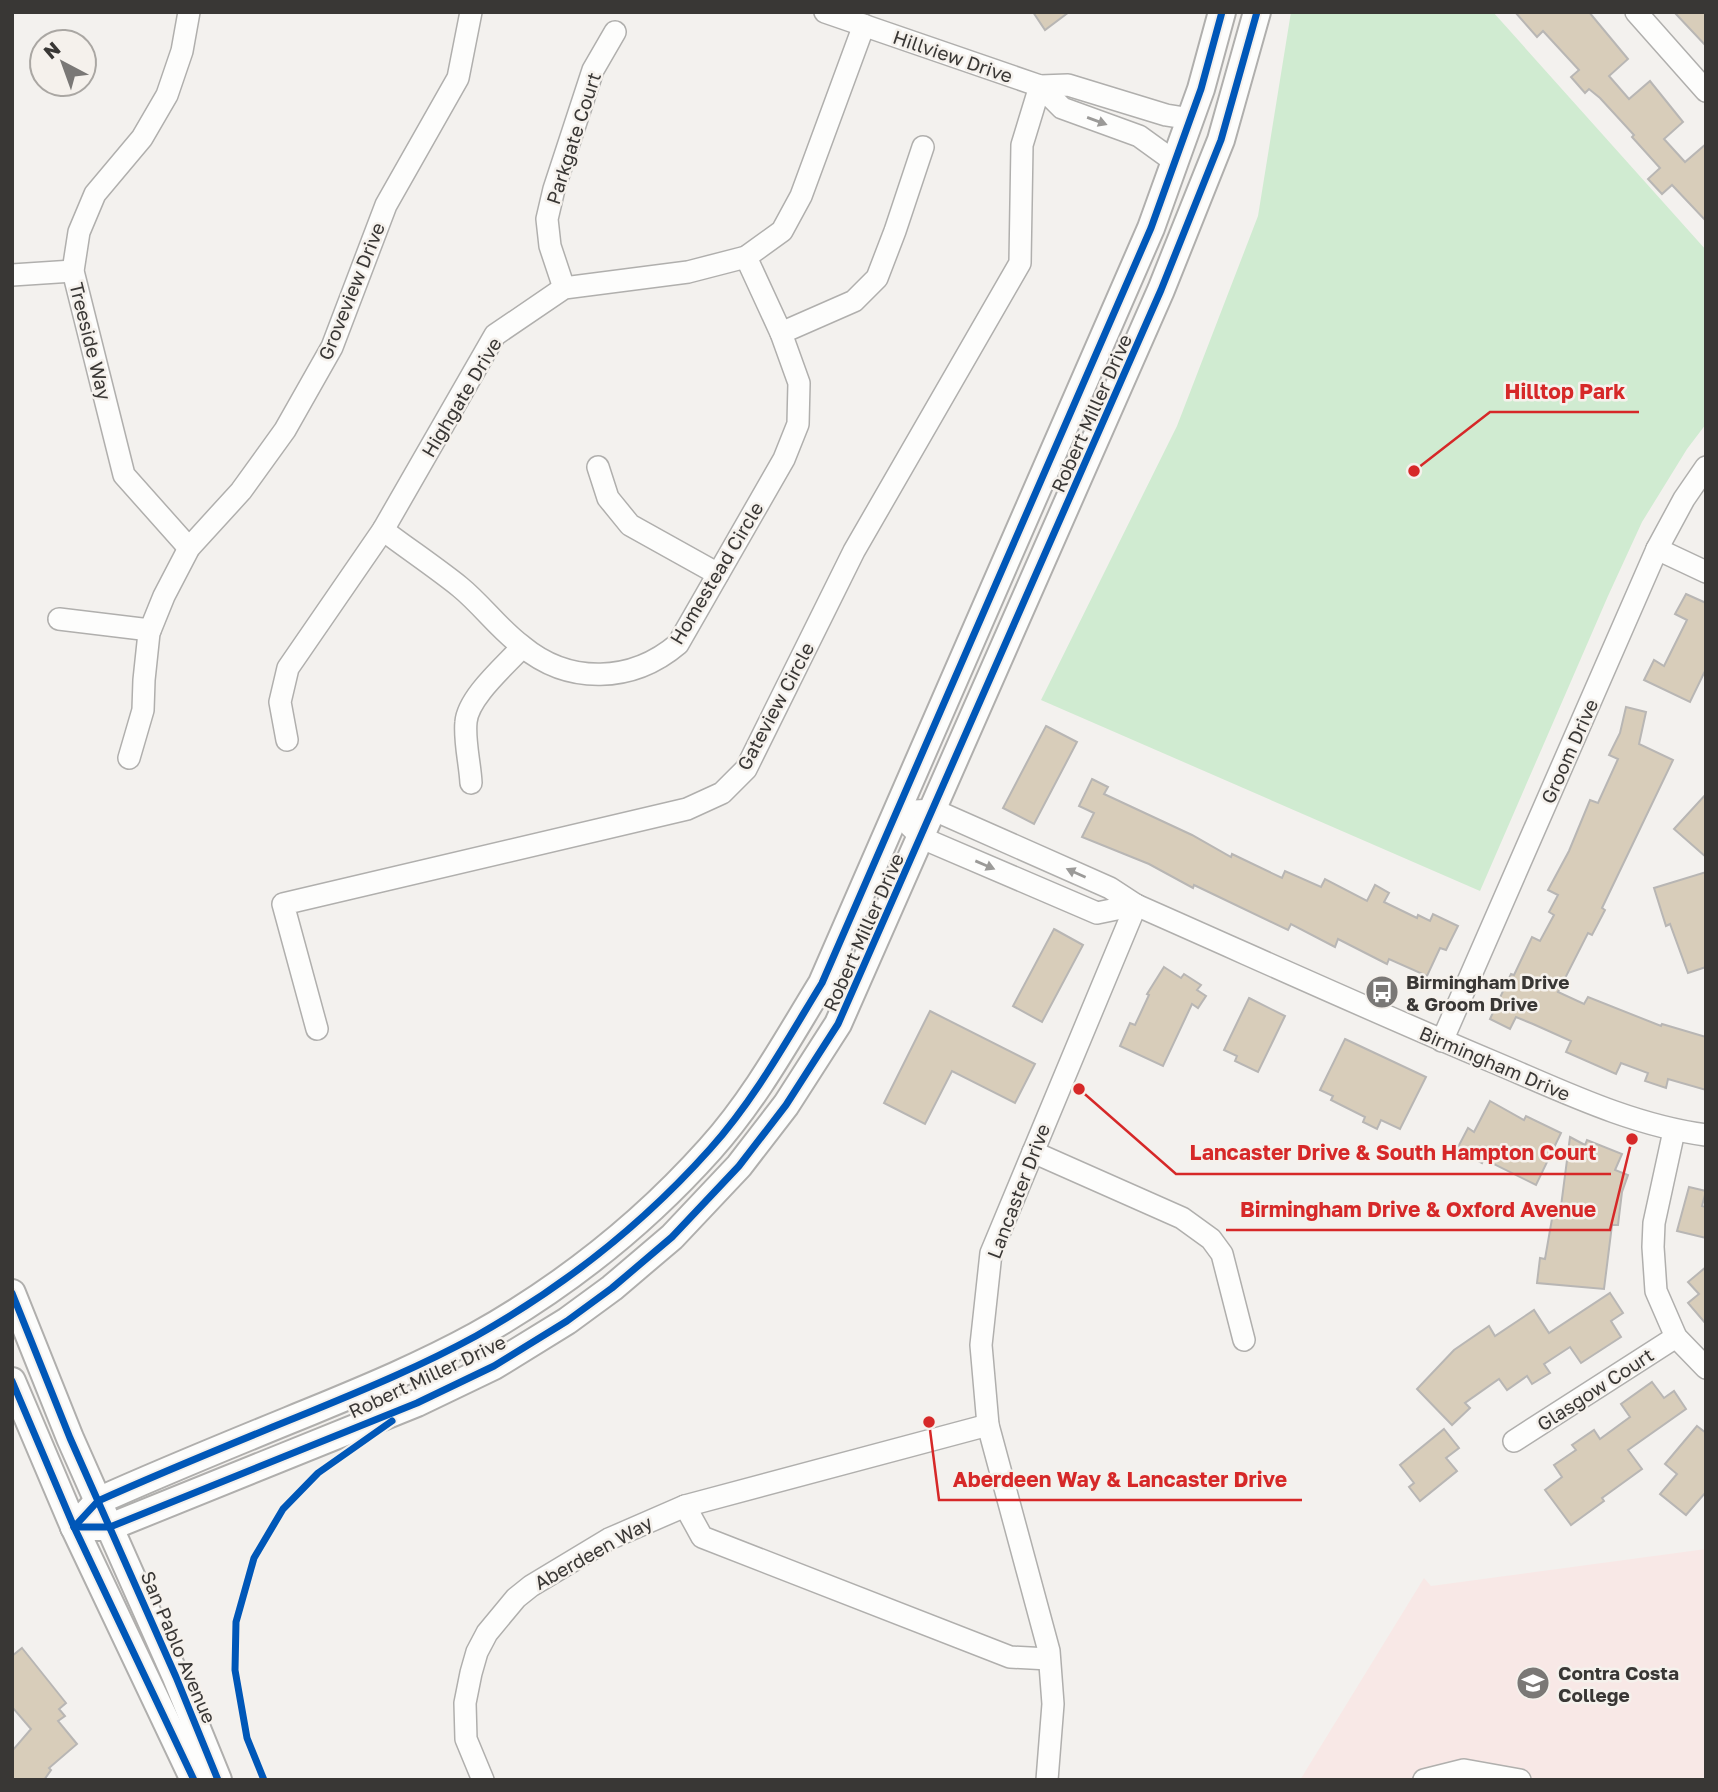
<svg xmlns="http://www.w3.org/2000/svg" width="1718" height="1792" font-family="'Golos Text',sans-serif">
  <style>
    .education { fill: #f8e8e6 }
    .green { fill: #d0ebd1 }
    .building { fill: #d8cdba; stroke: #b8b6b4; stroke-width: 2 }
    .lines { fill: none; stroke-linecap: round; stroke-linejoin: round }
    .minor-casing { stroke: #b0afad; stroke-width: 24 }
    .major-casing { stroke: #b0afad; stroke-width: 30 }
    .minor { stroke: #fdfdfc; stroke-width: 21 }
    .major { stroke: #fdfdfc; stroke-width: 26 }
    .cycleway-casing { stroke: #f5f1ec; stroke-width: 11 }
    .cycleway { stroke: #0057b8; stroke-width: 7 }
    .oneway { fill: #9b9a98 }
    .labels { text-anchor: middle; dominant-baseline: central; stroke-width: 5; stroke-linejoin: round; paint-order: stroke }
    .street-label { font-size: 19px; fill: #393735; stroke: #f5f1ec }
    .poi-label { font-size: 19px; font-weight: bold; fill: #393735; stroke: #f5f1ec; text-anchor: start }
    .leader { fill: none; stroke: #d62828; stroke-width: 2.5 }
    .callout-dot { fill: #d62828; stroke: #f5f1ec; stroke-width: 2.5 }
    .callout-label { font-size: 21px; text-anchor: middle; font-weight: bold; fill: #d62828; stroke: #f5f1ec; stroke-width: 5; stroke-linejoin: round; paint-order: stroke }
  </style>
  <rect width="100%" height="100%" fill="#f3f1ee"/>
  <polygon class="education" points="1706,1549 1706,1780 1300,1780 1424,1578 1431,1586"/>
  <polygon class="green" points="1291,12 1493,12 1706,250 1706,424 1687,449 1642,522 1608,596 1480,891 1041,700 1177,426 1258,216"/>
  <g class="building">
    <polygon points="1033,12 1069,12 1045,30"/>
    <polygon points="1515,12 1589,12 1628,59 1609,76 1629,99 1650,81 1683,122 1664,139 1685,162 1706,144 1706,221 1672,185 1662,194 1648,179 1660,168 1632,137 1634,135 1600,98 1589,89 1585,93 1571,77 1579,70 1543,31 1537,37"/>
    <polygon points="1674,12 1706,12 1706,46"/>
    <polygon points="1686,594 1706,603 1706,669 1690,702 1644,680 1654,660 1664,666 1687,620 1675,614"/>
    <polygon points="1626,707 1646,712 1639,744 1673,760 1602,908 1605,910 1592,935 1588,933 1558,992 1584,1004 1588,997 1661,1026 1662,1024 1706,1037 1706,1090 1668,1079 1666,1088 1645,1081 1648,1073 1621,1063 1616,1074 1566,1052 1571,1041 1533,1024 1516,1017 1510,1029 1490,1019 1511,974 1514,975 1532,937 1540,941 1554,915 1549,912 1558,895 1548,890 1569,851 1590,800 1598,803 1618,759 1609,755 1620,733"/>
    <polygon points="1046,726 1077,742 1034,824 1003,808"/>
    <polygon points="1092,779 1108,787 1104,794 1192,835 1231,857 1232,854 1282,878 1285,871 1321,887 1325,879 1367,901 1375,885 1389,893 1384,902 1417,918 1418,915 1430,921 1433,914 1458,926 1446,950 1440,948 1427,976 1389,959 1387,964 1338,939 1335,947 1291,924 1288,930 1194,885 1193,888 1149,864 1082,837 1094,813 1079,806"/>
    <polygon points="1706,794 1706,857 1674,829"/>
    <polygon points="1706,872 1706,967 1688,973 1670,924 1666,926 1654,888"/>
    <polygon points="1054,929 1083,945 1042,1022 1013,1006"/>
    <polygon points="1164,967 1181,978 1184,974 1201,985 1197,990 1206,996 1198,1008 1192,1004 1163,1066 1120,1046 1130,1023 1135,1025 1149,995 1147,994"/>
    <polygon points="1249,998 1285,1016 1258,1072 1235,1061 1237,1056 1224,1050"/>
    <polygon points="930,1011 1035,1064 1015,1103 952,1071 925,1124 884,1103"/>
    <polygon points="1345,1039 1426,1077 1400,1129 1381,1120 1377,1129 1363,1122 1365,1117 1331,1100 1333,1096 1320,1090"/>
    <polygon points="1490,1101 1524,1120 1526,1116 1561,1133 1536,1185 1484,1159 1482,1163 1457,1149 1468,1128 1474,1132"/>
    <polygon points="1570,1137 1585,1145 1587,1140 1622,1154 1615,1170 1628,1175 1622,1192 1618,1225 1612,1225 1604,1289 1537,1283 1540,1258 1545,1259 1553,1213 1560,1214"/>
    <polygon points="1689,1187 1706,1191 1702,1206 1706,1207 1706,1238 1677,1231"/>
    <polygon points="1706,1267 1706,1324 1688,1303 1699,1294 1688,1282"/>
    <polygon points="1610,1293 1623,1313 1611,1321 1621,1337 1581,1363 1570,1347 1544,1364 1550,1373 1532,1384 1527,1376 1507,1390 1499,1379 1465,1403 1470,1408 1452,1425 1417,1389 1454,1350 1489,1326 1495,1336 1534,1310 1549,1333"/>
    <polygon points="1652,1382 1664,1398 1674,1391 1686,1409 1628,1450 1642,1469 1602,1498 1604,1501 1571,1525 1545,1490 1562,1477 1554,1465 1576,1450 1572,1445 1594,1430 1600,1439 1630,1417 1621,1404"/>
    <polygon points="1697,1426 1706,1433 1706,1492 1686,1515 1660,1494 1677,1474 1665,1464"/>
    <polygon points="1444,1429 1459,1448 1446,1458 1457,1471 1420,1501 1409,1487 1414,1483 1400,1465"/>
    <polygon points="22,1648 66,1703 59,1709 65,1716 58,1721 77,1744 49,1768 51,1770 44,1780 12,1780 12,1751 31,1729 12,1707 12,1656"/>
  </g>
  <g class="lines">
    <defs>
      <g id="minor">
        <polyline points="189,12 182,51 167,95 142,138 95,194 79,232 73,271 124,475 189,548"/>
        <polyline points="825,12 1040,86 1068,85 1166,115 1191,119"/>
        <polyline points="1636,12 1706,91"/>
        <polyline points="1040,86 1062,108 1139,136 1175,162"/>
        <polyline points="12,275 73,271"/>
        <polyline points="564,288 550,246 547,219 554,189 593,70 615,32"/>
        <polyline points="781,333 854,301 877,278 895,231 923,147"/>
        <polyline points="598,467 608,498 630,525 718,574"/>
        <path d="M383,530C408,549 435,567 460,587C482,605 499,629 522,646C569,685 632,683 678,644L784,459L798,424L799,383L781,333L746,257"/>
        <polyline points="1657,549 1706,572"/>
        <polyline points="59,619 150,630"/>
        <polyline points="287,740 280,702 288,668 383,530 495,335 564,288 688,272 746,257 782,231 801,196 864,25"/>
        <polyline points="129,758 143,710 144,680 149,633 164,596 189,548 241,491 285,430 332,347 386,205 458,78 471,12"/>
        <path d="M471,783C470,763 464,741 466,722C468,697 506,665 522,647"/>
        <path d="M896,812L934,810L1110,888L1136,905C1254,957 1372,1011 1491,1061C1560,1090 1630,1125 1706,1135"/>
        <polyline points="910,826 922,838 1097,913 1136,905"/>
        <polyline points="317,1029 283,904 687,809 722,793 746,769 854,551 1020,263 1022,145 1040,86"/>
        <polyline points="1442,1041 1657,549 1684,499 1706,467"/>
        <polyline points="1674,1131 1654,1223 1653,1247 1656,1291 1676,1337 1706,1368"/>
        <polyline points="1033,1152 1182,1218 1211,1239 1222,1254 1244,1340"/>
        <polyline points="1514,1441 1676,1337"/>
        <polyline points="685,1506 702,1537 1010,1657 1049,1659"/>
        <polyline points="483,1780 466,1739 465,1703 471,1673 477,1652 487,1633 516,1598 531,1586 609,1539 685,1506 988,1425"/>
        <polyline points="1047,1780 1053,1704 1049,1651 988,1425 981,1345 991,1253 1136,905"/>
        <polyline points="1424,1780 1464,1770 1520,1780"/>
      </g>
      <g id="major">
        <polyline points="12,1293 70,1438 176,1677 218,1780"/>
        <polyline points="12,1381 74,1527 194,1780"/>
        <polyline points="74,1527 110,1527 417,1403 494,1366 567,1321 612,1288 672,1237 739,1166 786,1105 838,1024 1161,290 1221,140 1257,12"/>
        <path d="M74,1527L98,1501C169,1469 241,1440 312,1411C368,1388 423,1365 476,1336C563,1287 643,1224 710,1149C755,1099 787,1040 822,983L1151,228L1201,89L1222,12"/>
      </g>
    </defs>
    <use href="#minor" class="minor-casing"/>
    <use href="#major" class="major-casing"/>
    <use href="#minor" class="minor"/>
    <use href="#major" class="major"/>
    <defs>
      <g id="cycleway">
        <polyline points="12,1293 70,1438 176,1677 218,1780"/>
        <polyline points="12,1381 74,1527 194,1780"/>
        <polyline points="74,1527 110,1527 417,1403 494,1366 567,1321 612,1288 672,1237 739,1166 786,1105 838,1024 1161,290 1221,140 1257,12"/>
        <path d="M74,1527L98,1501C169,1469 241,1440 312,1411C368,1388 423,1365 476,1336C563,1287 643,1224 710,1149C755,1099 787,1040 822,983L1151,228L1201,89L1222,12"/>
        <polyline points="264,1780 247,1738 235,1670 236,1622 254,1558 283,1509 318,1473 392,1421"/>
      </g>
    </defs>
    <use href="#cycleway" class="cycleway-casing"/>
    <use href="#cycleway" class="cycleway"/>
  </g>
  <defs><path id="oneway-solid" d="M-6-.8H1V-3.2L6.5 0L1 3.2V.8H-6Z" transform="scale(1.75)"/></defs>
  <g class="oneway">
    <use href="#oneway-solid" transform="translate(1097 121) rotate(20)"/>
    <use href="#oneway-solid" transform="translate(985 865) rotate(23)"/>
    <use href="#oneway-solid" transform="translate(1076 873) rotate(-156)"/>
  </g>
  <defs>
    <symbol id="bus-disc" viewBox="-11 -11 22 22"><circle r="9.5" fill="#7a7876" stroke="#f5f1ec"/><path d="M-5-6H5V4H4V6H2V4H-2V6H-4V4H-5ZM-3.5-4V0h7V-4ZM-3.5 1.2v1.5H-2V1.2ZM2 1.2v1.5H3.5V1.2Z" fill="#fff"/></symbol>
    <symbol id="university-disc" viewBox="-11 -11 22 22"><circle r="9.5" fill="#7a7876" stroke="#f5f1ec"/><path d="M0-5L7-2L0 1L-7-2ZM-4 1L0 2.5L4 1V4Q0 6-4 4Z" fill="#fff"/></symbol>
  </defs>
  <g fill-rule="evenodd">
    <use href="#bus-disc" x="1363" y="973" width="38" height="38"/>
    <use href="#university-disc" x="1514" y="1664" width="38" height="38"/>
  </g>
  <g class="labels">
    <g class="street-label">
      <text transform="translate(953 56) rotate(19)">Hillview Drive</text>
      <text transform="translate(573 138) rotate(-72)">Parkgate Court</text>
      <text transform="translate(351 291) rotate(-68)">Groveview Drive</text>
      <text transform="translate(91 341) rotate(76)">Treeside Way</text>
      <text transform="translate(461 397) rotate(-59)">Highgate Drive</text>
      <text transform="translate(1091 413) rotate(-66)">Robert Miller Drive</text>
      <text transform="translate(716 573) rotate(-59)">Homestead Circle</text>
      <text transform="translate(775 706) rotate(-62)">Gateview Circle</text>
      <text transform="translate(1569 751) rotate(-66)">Groom Drive</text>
      <text transform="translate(863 932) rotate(-66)">Robert Miller Drive</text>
      <text transform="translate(1495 1063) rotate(23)">Birmingham Drive</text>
      <text transform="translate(1018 1191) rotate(-69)">Lancaster Drive</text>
      <text transform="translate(427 1376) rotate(-25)">Robert Miller Drive</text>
      <text transform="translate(1595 1389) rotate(-33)">Glasgow Court</text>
      <text transform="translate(593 1552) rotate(-29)">Aberdeen Way</text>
      <text transform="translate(179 1647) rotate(67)">San Pablo Avenue</text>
    </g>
    <g class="poi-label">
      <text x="1406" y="981">Birmingham Drive<tspan x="1406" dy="22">&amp; Groom Drive</tspan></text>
      <text x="1558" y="1672">Contra Costa<tspan x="1558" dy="22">College</tspan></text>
    </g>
  </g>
  <path class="leader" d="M1414 471L1490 412H1639M1079 1089L1176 1174H1611M1632 1139L1610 1230H1226M929 1422L939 1500H1302"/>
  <g class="callout-dot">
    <circle cx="1414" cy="471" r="7"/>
    <circle cx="1079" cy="1089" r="7"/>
    <circle cx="1632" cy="1139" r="7"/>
    <circle cx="929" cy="1422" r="7"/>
  </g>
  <g class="callout-label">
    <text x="1565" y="399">Hilltop Park</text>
    <text x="1393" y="1160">Lancaster Drive &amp; South Hampton Court</text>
    <text x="1418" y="1217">Birmingham Drive &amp; Oxford Avenue</text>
    <text x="1120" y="1487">Aberdeen Way &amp; Lancaster Drive</text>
  </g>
  <rect width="1718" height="1792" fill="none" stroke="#393735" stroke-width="28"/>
  <g transform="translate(63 63) rotate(319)"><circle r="33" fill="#f5f1ec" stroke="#aaa7a3" stroke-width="2"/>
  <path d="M0-5L12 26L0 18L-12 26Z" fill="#7a7876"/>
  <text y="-10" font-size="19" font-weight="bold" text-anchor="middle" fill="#393735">N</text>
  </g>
</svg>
